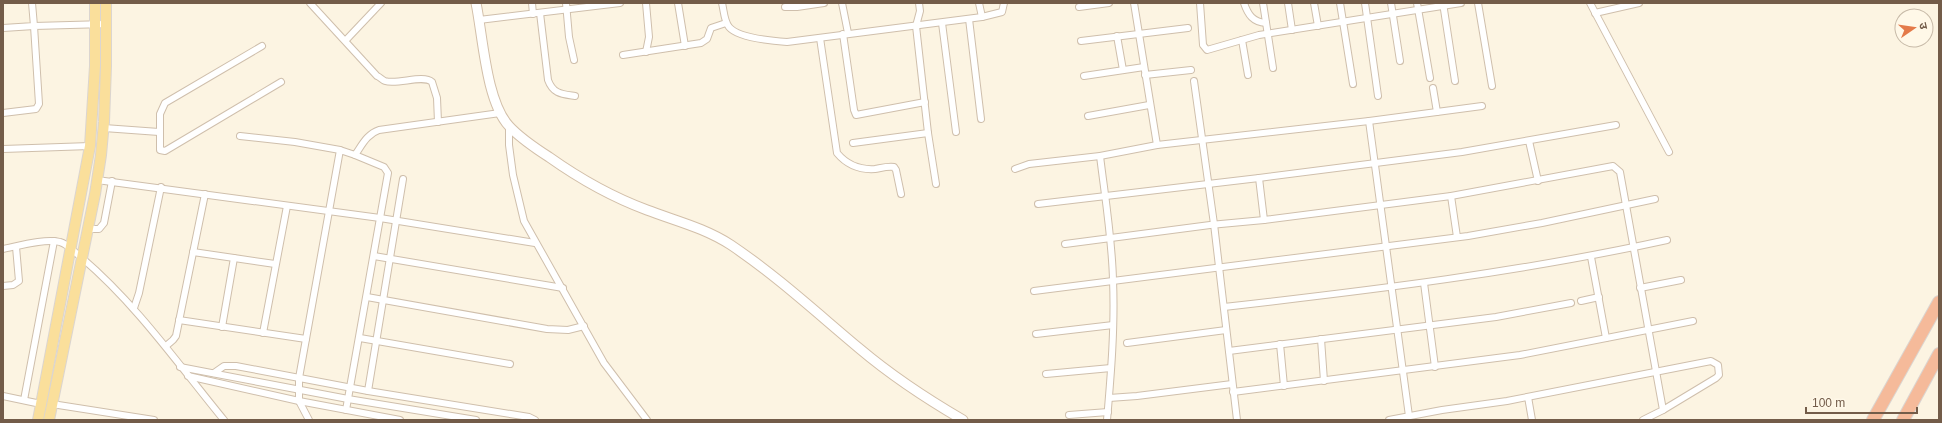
<svg xmlns="http://www.w3.org/2000/svg" width="1942" height="423" font-family="Arial,'Noto Sans Devanagari',sans-serif">
  <style>
    .lines { fill: none; stroke-linecap: round; stroke-linejoin: round }
    .minor-casing { stroke: #cfbfac; stroke-width: 8 }
    .secondary-casing { stroke: #d2bfa9; stroke-width: 11 }
    .primary-casing { stroke: #dbd5d0; stroke-width: 12 }
    .motorway-casing { stroke: #dbd5d0; stroke-width: 14 }
    .minor { stroke: #fff; stroke-width: 6 }
    .secondary { stroke: #fff; stroke-width: 9 }
    .primary { stroke: #fadf9b; stroke-width: 10 }
    .motorway { stroke: #f5ba9a; stroke-width: 12 }
  </style>
  <rect width="100%" height="100%" fill="#fcf4e2"/>
  <g class="lines">
    <defs>
      <g id="minor">
        <path d="M310,3L377,76C380,77 382,80 385,81C398,85 423,74 432,82L437,98L438,122"/>
        <polyline points="532,3 533,14"/>
        <polyline points="566,3 569,37 574,60"/>
        <polyline points="646,3 649,37 646,52"/>
        <polyline points="678,3 685,46"/>
        <path d="M722,3C724,11 724,21 729,27C738,38 773,41 787,42L982,17L1002,12L1004,3"/>
        <polyline points="842,3 848,33"/>
        <polyline points="919,3 920,11 916,26 928,133 936,184"/>
        <polyline points="979,3 982,17"/>
        <polyline points="1134,3 1157,145"/>
        <polyline points="1200,3 1203,45 1207,50 1259,35 1461,3"/>
        <path d="M1244,3C1248,15 1253,22 1266,23"/>
        <polyline points="1263,3 1273,68"/>
        <polyline points="1288,3 1292,30"/>
        <polyline points="1314,3 1318,26"/>
        <polyline points="1340,3 1353,84"/>
        <polyline points="1365,3 1378,96"/>
        <polyline points="1391,3 1400,61"/>
        <polyline points="1417,3 1430,78"/>
        <polyline points="1443,3 1455,81"/>
        <polyline points="1478,3 1492,86"/>
        <polyline points="1590,3 1669,152"/>
        <polyline points="785,7 797,7 824,3"/>
        <polyline points="1079,7 1109,3"/>
        <path d="M540,13L548,80C553,94 562,94 575,96"/>
        <polyline points="1595,13 1639,3"/>
        <polyline points="969,19 981,119"/>
        <polyline points="479,20 620,3"/>
        <polyline points="942,23 956,132"/>
        <polyline points="3,28 34,26 32,3"/>
        <polyline points="843,34 854,110 856,115 925,102"/>
        <polyline points="1117,36 1123,70"/>
        <path d="M820,38L837,153C847,165 860,170 875,169C881,168 888,166 894,167L896,170L901,194"/>
        <polyline points="346,40 381,3"/>
        <polyline points="1242,40 1248,75"/>
        <polyline points="1081,41 1188,28"/>
        <polyline points="262,46 165,103 160,114 160,150 165,151 281,82"/>
        <polyline points="623,55 701,43 707,39 711,28 726,23"/>
        <polyline points="1145,75 1191,70"/>
        <polyline points="1084,76 1144,67"/>
        <polyline points="1194,81 1214,224 1237,420"/>
        <polyline points="1433,88 1437,112"/>
        <polyline points="3,113 36,109 39,104 34,26 106,24"/>
        <polyline points="1088,116 1149,105"/>
        <polyline points="1369,121 1409,416"/>
        <polyline points="509,126 509,145 513,175 524,221 604,363 647,420"/>
        <polyline points="104,128 159,132"/>
        <polyline points="240,136 295,142 340,150"/>
        <polyline points="1529,141 1538,181"/>
        <polyline points="853,143 928,133"/>
        <polyline points="3,149 90,146"/>
        <path d="M1100,156C1105,197 1112,238 1113,280C1115,326 1111,374 1107,420"/>
        <polyline points="1015,169 1029,164 1100,156 1157,145 1369,121 1482,106"/>
        <polyline points="1259,178 1264,220"/>
        <polyline points="97,180 380,218 535,243"/>
        <polyline points="1451,196 1457,237"/>
        <polyline points="1038,204 1259,178 1462,152 1616,125"/>
        <polyline points="88,229 99,229 104,223 112,181"/>
        <polyline points="1065,244 1210,225 1264,220 1451,196 1613,166 1620,172 1663,410 1643,420"/>
        <path d="M3,249C18,246 46,238 60,242C68,244 75,253 82,258C137,305 178,364 224,420"/>
        <polyline points="193,252 275,264"/>
        <polyline points="374,256 563,288"/>
        <polyline points="1591,257 1606,338"/>
        <polyline points="1424,283 1435,367"/>
        <polyline points="3,286 13,285 19,281 16,247"/>
        <polyline points="1640,288 1681,280"/>
        <polyline points="1034,291 1468,236 1542,223 1655,199"/>
        <polyline points="367,297 547,329 568,330 584,326"/>
        <polyline points="1581,301 1599,297"/>
        <path d="M1224,307C1373,290 1521,272 1667,240"/>
        <polyline points="134,308 139,293 161,187"/>
        <polyline points="179,320 306,339"/>
        <polyline points="222,327 234,258"/>
        <polyline points="263,333 287,206"/>
        <polyline points="1036,334 1113,325"/>
        <polyline points="360,338 510,364"/>
        <polyline points="1321,339 1324,381"/>
        <polyline points="1127,343 1226,330"/>
        <polyline points="1280,344 1284,386"/>
        <polyline points="166,346 173,340 176,336 205,194"/>
        <polyline points="1229,351 1496,317 1571,303"/>
        <polyline points="180,367 348,399 476,420"/>
        <polyline points="214,373 224,366 236,366 368,391 529,417 535,420"/>
        <polyline points="1046,374 1111,368"/>
        <path d="M188,376L299,401V378L306,339L340,150L355,155C362,145 367,134 379,130L500,113"/>
        <polyline points="368,391 403,179"/>
        <polyline points="1233,392 1520,355 1693,321"/>
        <polyline points="3,396 41,404"/>
        <polyline points="1528,397 1532,420"/>
        <polyline points="1109,398 1137,396 1232,384"/>
        <polyline points="24,400 54,241"/>
        <polyline points="299,401 400,420"/>
        <polyline points="299,401 309,420"/>
        <polyline points="52,404 154,420"/>
        <polyline points="346,410 388,173 384,167 355,155"/>
        <polyline points="1069,415 1108,412"/>
        <polyline points="1389,420 1442,410 1507,401 1711,361 1718,365 1719,375 1716,378 1663,410"/>
      </g>
      <path id="secondary" d="M476,3C483,37 486,101 509,126C520,138 535,148 549,157C580,179 612,197 647,210C676,221 705,228 731,245C777,276 818,314 860,349C892,376 927,399 963,420"/>
      <g id="primary">
        <polyline points="38,420 90,146 95,66 95,3"/>
        <polyline points="49,420 95,194 101,155 104,122 106,66 106,3"/>
      </g>
      <g id="motorway">
        <polyline points="1873,420 1939,302"/>
        <polyline points="1903,420 1939,354"/>
      </g>
    </defs>
    <use href="#minor" class="minor-casing"/>
    <use href="#secondary" class="secondary-casing"/>
    <use href="#primary" class="primary-casing"/>
    <use href="#motorway" class="motorway-casing"/>
    <use href="#minor" class="minor"/>
    <use href="#secondary" class="secondary"/>
    <use href="#primary" class="primary"/>
    <use href="#motorway" class="motorway"/>
  </g>
  <rect width="1942" height="423" fill="none" stroke="#735c49" stroke-width="8"/>
  <g transform="translate(1914 28) rotate(77)"><circle r="19" fill="#fff8e8" stroke="#c7baa8"/>
  <path d="M0-3L7 15L0 10L-7 15Z" fill="#e47a49"/>
  <text y="-6" font-size="11" font-weight="bold" text-anchor="middle" fill="#735c49">उ</text>
  </g>
  <path d="M1806 407v6h111v-6" fill="none" stroke="#735c49" stroke-width="2"/>
  <text x="1812" y="407" font-size="12" fill="#735c49" stroke="#fff8e8" stroke-width="3" paint-order="stroke">100 m</text>
</svg>
